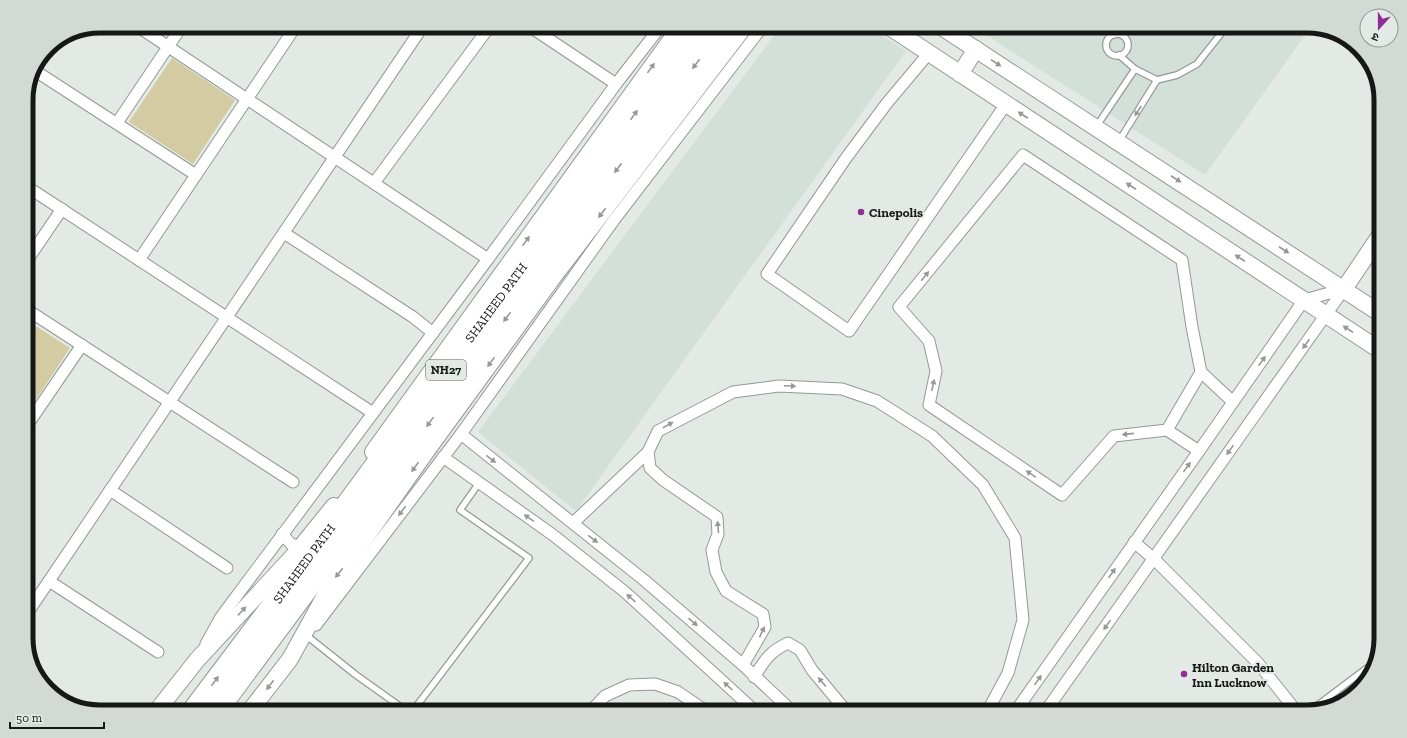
<svg xmlns="http://www.w3.org/2000/svg" width="1407" height="738" font-family="'Zilla Slab','Noto Sans Devanagari',serif">
  <style>
    .built { fill: #d2e0d8 }
    .green { fill: #d3cba1 }
    .lines { fill: none; stroke-linecap: round; stroke-linejoin: round }
    .lane-casing { stroke: #939996; stroke-width: 8 }
    .street-casing { stroke: #939996; stroke-width: 13 }
    .secondary-casing { stroke: #939996; stroke-width: 18 }
    .highway-casing { stroke: #939996; stroke-width: 23 }
    .lane { stroke: #fff; stroke-width: 5.5 }
    .street { stroke: #fff; stroke-width: 11 }
    .secondary { stroke: #fff; stroke-width: 16 }
    .highway { stroke: #fff; stroke-width: 21 }
    .oneway { fill: #969797 }
    .poi-dot { fill: #8e2d95; stroke: #e3eae6; stroke-width: 1.5 }
    .labels { text-anchor: middle; dominant-baseline: central; stroke-width: 4; stroke-linejoin: round; paint-order: stroke }
    .shield { fill: #e3eae6; stroke: #545755; stroke-width: 1 }
    .shield-label { font-size: 12px; font-weight: bold; fill: #161817 }
    .poi-label { font-size: 13px; font-weight: bold; fill: #161817; stroke: #e3eae6; text-anchor: start }
    .street-label { font-size: 13px; fill: #161817; stroke: #e3eae6 }
    .rim { fill: none; stroke: #161817; stroke-width: 5 }
  </style>
  <rect width="100%" height="100%" fill="#e3eae6"/>
  <g class="built">
    <polygon points="781,26 868,26 906,51 576,511 478,432"/>
    <polygon points="972,26 1307,26 1311,27 1205,175"/>
  </g>
  <g class="green">
    <polygon points="172,58 235,100 193,164 129,122"/>
    <polygon points="26,320 70,348 27,413 26,412"/>
  </g>
  <g class="lines">
    <defs>
      <g id="lane">
        <polyline points="1113,26 1114,35"/>
        <circle cx="1117" cy="45" r="11"/>
        <polyline points="1119,55 1135,69 1157,80 1177,75 1197,64 1227,26"/>
        <polyline points="1096,127 1135,69"/>
        <polyline points="1119,141 1157,80"/>
        <polyline points="307,636 356,675 408,712"/>
        <polyline points="1310,711 1375,662"/>
        <polyline points="412,712 529,558 460,510 479,483"/>
      </g>
      <g id="street">
        <polyline points="137,26 488,259"/>
        <polyline points="529,26 616,84"/>
        <polyline points="929,53 887,103 846,158 767,274 849,331 1006,104"/>
        <polyline points="37,72 196,175"/>
        <polyline points="117,123 182,26"/>
        <polyline points="374,183 490,26"/>
        <polyline points="26,186 373,413"/>
        <polyline points="284,233 413,317 433,333"/>
        <polyline points="139,260 296,26"/>
        <polyline points="26,262 62,209"/>
        <polyline points="26,309 293,482"/>
        <polyline points="1201,372 1233,402"/>
        <polyline points="26,427 82,345"/>
        <polyline points="1167,430 1201,372 1192,327 1182,260 1023,155 899,307 929,341 936,371 929,405 1062,495 1114,436 1167,430 1199,451"/>
        <polyline points="461,434 644,580 743,665 793,712"/>
        <polyline points="443,457 553,535 625,592 756,712"/>
        <polyline points="110,490 227,568"/>
        <polyline points="573,523 648,452"/>
        <polyline points="282,534 291,544 301,547"/>
        <polyline points="1134,542 1154,559 1258,663 1297,712"/>
        <polyline points="49,581 158,652"/>
        <polyline points="26,615 423,26"/>
        <polyline points="316,625 461,434 614,220 763,26"/>
        <polyline points="206,644 221,617 488,259 616,84 661,26"/>
        <polyline points="743,665 765,627 763,614 726,591 716,572 712,550 718,534 717,517 663,480 650,468 648,452 658,431 733,392 779,386 842,389 877,401 932,436 983,485 1015,538 1023,620 1008,673 987,712"/>
        <path d="M754,677C765,660 769,652 788,643L800,650L812,670L847,712"/>
        <polyline points="590,712 605,696 629,685 655,684 678,692 703,709 704,712"/>
        <polyline points="1015,712 1199,451 1304,300 1344,289"/>
        <polyline points="1045,712 1344,289"/>
      </g>
      <g id="secondary">
        <polyline points="888,26 1381,351"/>
        <polyline points="940,26 1381,314"/>
        <polyline points="960,74 976,49"/>
        <polyline points="1344,289 1381,234"/>
        <polyline points="373,452 681,26"/>
        <polyline points="156,712 197,660 296,553 334,506"/>
        <polyline points="249,712 290,659 333,581 359,547 428,449 554,276 745,26"/>
      </g>
      <g id="highway">
        <path id="s1" d="M192,712L278,598L699,26"/>
        <polyline points="216,712 724,26"/>
      </g>
    </defs>
    <use href="#lane" class="lane-casing"/>
    <use href="#street" class="street-casing"/>
    <use href="#secondary" class="secondary-casing"/>
    <use href="#highway" class="highway-casing"/>
    <use href="#lane" class="lane"/>
    <use href="#street" class="street"/>
    <use href="#secondary" class="secondary"/>
    <use href="#highway" class="highway"/>
  </g>
  <defs><path id="oneway-solid" d="M-6-.8H1V-3.2L6.5 0L1 3.2V.8H-6Z"/></defs>
  <g class="oneway">
    <use href="#oneway-solid" transform="translate(996 63) rotate(33)"/>
    <use href="#oneway-solid" transform="translate(696 64) rotate(127)"/>
    <use href="#oneway-solid" transform="translate(651 68) rotate(-54)"/>
    <use href="#oneway-solid" transform="translate(1138 111) rotate(123)"/>
    <use href="#oneway-solid" transform="translate(634 115) rotate(-54)"/>
    <use href="#oneway-solid" transform="translate(1023 115) rotate(-147)"/>
    <use href="#oneway-solid" transform="translate(618 168) rotate(127)"/>
    <use href="#oneway-solid" transform="translate(1176 179) rotate(33)"/>
    <use href="#oneway-solid" transform="translate(1131 186) rotate(-147)"/>
    <use href="#oneway-solid" transform="translate(602 213) rotate(127)"/>
    <use href="#oneway-solid" transform="translate(526 241) rotate(-54)"/>
    <use href="#oneway-solid" transform="translate(1284 250) rotate(33)"/>
    <use href="#oneway-solid" transform="translate(1240 258) rotate(-147)"/>
    <use href="#oneway-solid" transform="translate(925 276) rotate(-51)"/>
    <use href="#oneway-solid" transform="translate(507 317) rotate(126)"/>
    <use href="#oneway-solid" transform="translate(1348 329) rotate(-147)"/>
    <use href="#oneway-solid" transform="translate(1306 344) rotate(125)"/>
    <use href="#oneway-solid" transform="translate(1262 361) rotate(-55)"/>
    <use href="#oneway-solid" transform="translate(491 362) rotate(126)"/>
    <use href="#oneway-solid" transform="translate(933 385) rotate(-78)"/>
    <use href="#oneway-solid" transform="translate(790 386) rotate(3)"/>
    <use href="#oneway-solid" transform="translate(430 422) rotate(126)"/>
    <use href="#oneway-solid" transform="translate(668 425) rotate(-29)"/>
    <use href="#oneway-solid" transform="translate(1128 434) rotate(174)"/>
    <use href="#oneway-solid" transform="translate(1230 450) rotate(125)"/>
    <use href="#oneway-solid" transform="translate(491 459) rotate(38)"/>
    <use href="#oneway-solid" transform="translate(415 467) rotate(126)"/>
    <use href="#oneway-solid" transform="translate(1187 467) rotate(-54)"/>
    <use href="#oneway-solid" transform="translate(1031 474) rotate(-146)"/>
    <use href="#oneway-solid" transform="translate(402 511) rotate(127)"/>
    <use href="#oneway-solid" transform="translate(529 518) rotate(-145)"/>
    <use href="#oneway-solid" transform="translate(718 527) rotate(-95)"/>
    <use href="#oneway-solid" transform="translate(593 539) rotate(38)"/>
    <use href="#oneway-solid" transform="translate(339 573) rotate(128)"/>
    <use href="#oneway-solid" transform="translate(1112 573) rotate(-55)"/>
    <use href="#oneway-solid" transform="translate(631 598) rotate(-138)"/>
    <use href="#oneway-solid" transform="translate(242 611) rotate(-47)"/>
    <use href="#oneway-solid" transform="translate(693 622) rotate(41)"/>
    <use href="#oneway-solid" transform="translate(1107 625) rotate(125)"/>
    <use href="#oneway-solid" transform="translate(762 632) rotate(-65)"/>
    <use href="#oneway-solid" transform="translate(1038 680) rotate(-55)"/>
    <use href="#oneway-solid" transform="translate(215 681) rotate(-53)"/>
    <use href="#oneway-solid" transform="translate(822 682) rotate(-130)"/>
    <use href="#oneway-solid" transform="translate(270 685) rotate(127)"/>
    <use href="#oneway-solid" transform="translate(728 686) rotate(-138)"/>
  </g>
  <g class="poi-dot">
    <circle cx="861" cy="212" r="4"/>
    <circle cx="1184" cy="674" r="4"/>
  </g>
  <g class="labels">
    <rect class="shield" x="426" y="360" width="40" height="20" rx="3"/>
    <g class="shield-label">
      <text x="446" y="370">NH27</text>
    </g>
    <g class="poi-label">
      <text x="869" y="212">Cinepolis</text>
      <text x="1192" y="667">Hilton Garden<tspan x="1192" dy="15">Inn Lucknow</tspan></text>
    </g>
    <g class="street-label">
      <text stroke="none"><textPath href="#s1" startOffset="510">SHAHEED PATH</textPath></text>
      <text stroke="none"><textPath href="#s1" startOffset="186">SHAHEED PATH</textPath></text>
    </g>
  </g>
  <path d="M0 0H1407V738H0ZM100 33H1307A67 67 0 0 1 1374 100V638A67 67 0 0 1 1307 705H100A67 67 0 0 1 33 638V100A67 67 0 0 1 100 33Z" fill="#d3d9d5" fill-rule="evenodd"/>
  <path class="rim" d="M100 33H1307A67 67 0 0 1 1374 100V638A67 67 0 0 1 1307 705H100A67 67 0 0 1 33 638V100A67 67 0 0 1 100 33Z"/>
  <g transform="translate(1379 28) rotate(201)"><circle r="19" fill="#e3eae6" stroke="#919693"/>
  <path d="M0-3L7 15L0 10L-7 15Z" fill="#8e2d95"/>
  <text y="-6" font-size="11" font-weight="bold" text-anchor="middle" fill="#161817">उ</text>
  </g>
  <path d="M10 722v6h94v-6" fill="none" stroke="#161817" stroke-width="2"/>
  <text x="16" y="722" font-size="12" fill="#161817" stroke="#e3eae6" stroke-width="3" paint-order="stroke">50 m</text>
</svg>
